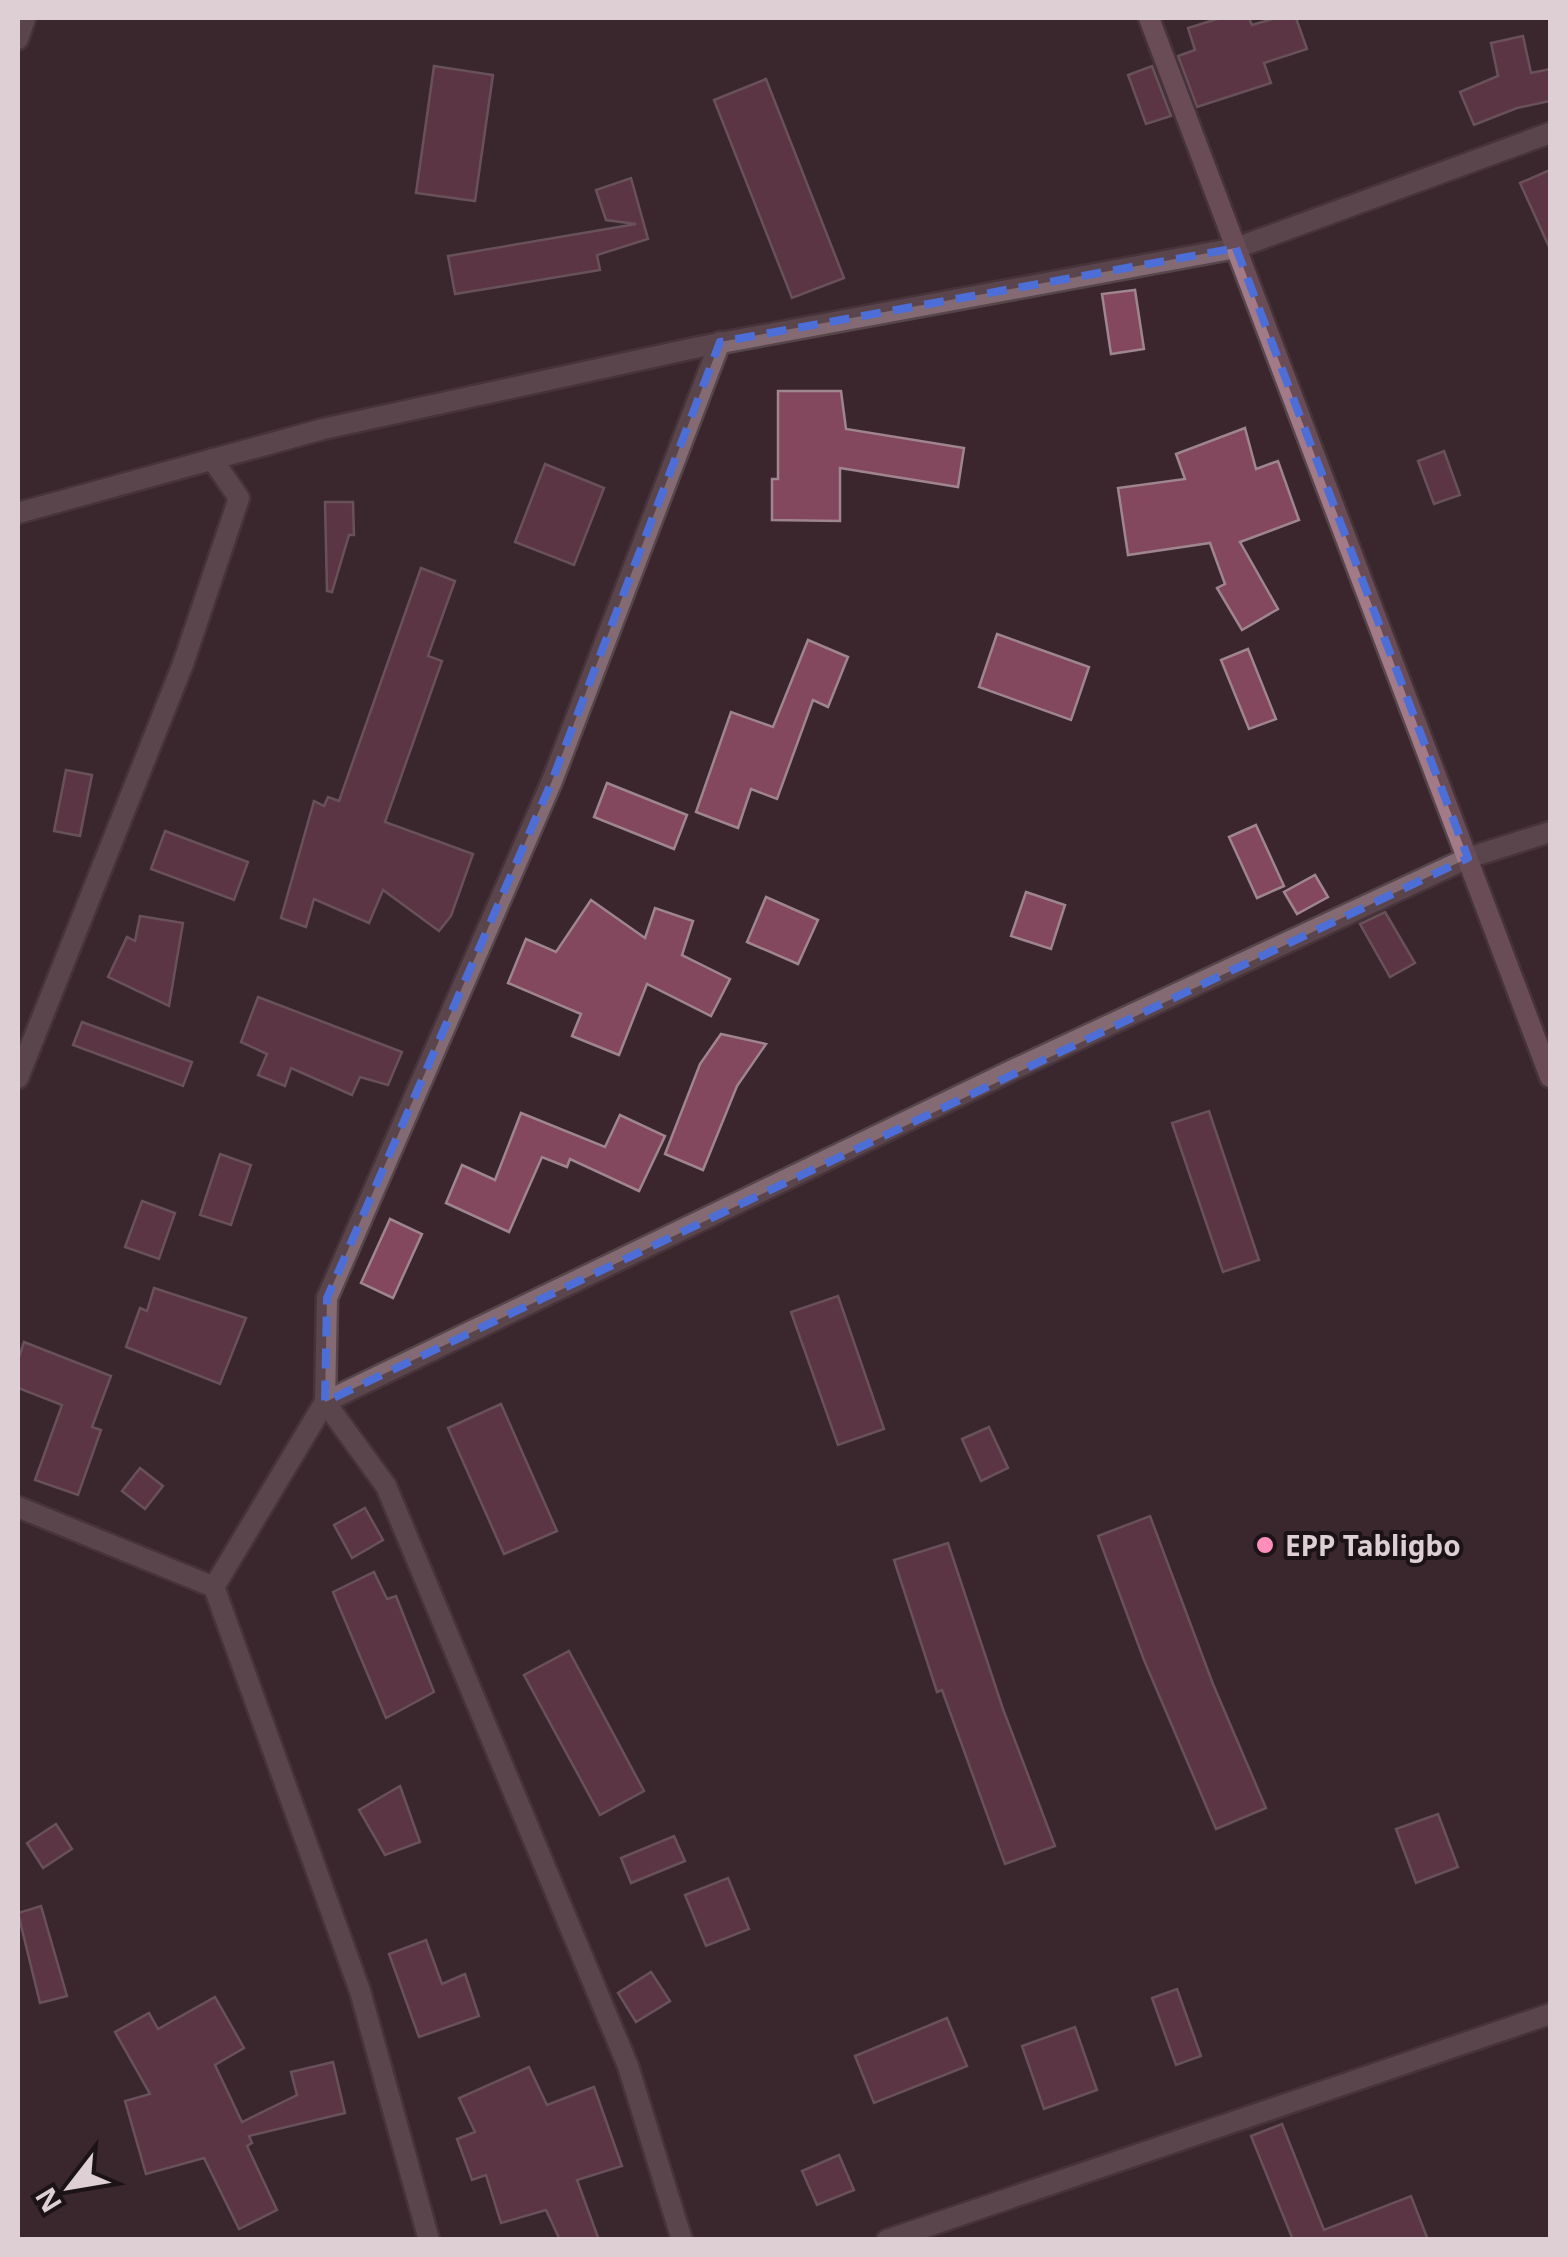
<svg xmlns="http://www.w3.org/2000/svg" width="1568" height="2257" font-family="'Noto Sans',sans-serif">
  <style>
    .building { fill: #83475e; stroke: #9f858e; stroke-width: 2.5 }
    .lines { fill: none; stroke-linecap: round; stroke-linejoin: round }
    .street-casing { stroke: #56454b; stroke-width: 25 }
    .secondary-casing { stroke: #56454b; stroke-width: 25 }
    .street { stroke: #846b73; stroke-width: 20 }
    .secondary { stroke: #a37a88; stroke-width: 20 }
    .marked { fill: none; stroke: #4d6ed7; stroke-width: 8; stroke-dasharray: 20 12; stroke-linejoin: round }
    .poi-dot { fill: #ff8eba; stroke: #1c1316; stroke-width: 4 }
    .labels { text-anchor: middle; dominant-baseline: central; stroke-width: 8; stroke-linejoin: round; paint-order: stroke }
    .poi-label { font-size: 28px; font-weight: bold; fill: #ddcfd4; stroke: #1c1316; text-anchor: start }
  </style>
  <rect width="100%" height="100%" fill="#3b262e"/>
  <g class="building">
    <polygon points="1220,18 1249,18 1252,25 1276,18 1296,18 1307,49 1264,63 1271,83 1197,107 1178,56 1195,50 1188,28"/>
    <polygon points="1523,36 1531,73 1550,69 1550,101 1517,108 1474,125 1460,92 1498,76 1491,43"/>
    <polygon points="434,66 493,75 475,201 416,193"/>
    <polygon points="1152,66 1171,116 1146,124 1128,75"/>
    <polygon points="766,79 844,278 792,298 714,100"/>
    <polygon points="1550,170 1550,249 1520,183"/>
    <polygon points="631,178 648,239 597,255 600,270 455,294 448,256 636,224 606,220 596,190"/>
    <polygon points="1135,290 1144,349 1111,354 1102,294"/>
    <polygon points="778,391 841,391 846,429 964,448 958,487 840,468 840,521 772,520 772,479 778,479"/>
    <polygon points="1245,428 1256,469 1278,461 1299,520 1240,542 1278,609 1242,630 1217,588 1225,584 1210,543 1128,555 1118,488 1185,479 1176,454"/>
    <polygon points="1444,451 1460,495 1434,504 1418,461"/>
    <polygon points="545,464 604,488 574,565 515,542"/>
    <polygon points="325,502 353,502 354,535 349,535 332,592 327,591"/>
    <polygon points="421,568 455,581 428,656 442,661 385,822 473,854 451,916 439,931 383,890 369,923 314,899 306,927 281,918 314,801 324,806 328,797 339,801"/>
    <polygon points="997,634 1089,667 1071,720 979,687"/>
    <polygon points="808,640 848,657 828,707 813,700 777,799 751,789 738,828 696,812 731,712 773,727"/>
    <polygon points="1248,649 1276,719 1249,729 1221,660"/>
    <polygon points="66,770 92,775 80,836 54,831"/>
    <polygon points="607,783 687,815 674,849 594,817"/>
    <polygon points="1256,825 1284,886 1257,898 1229,837"/>
    <polygon points="165,831 248,862 234,900 151,869"/>
    <polygon points="1315,875 1328,897 1297,914 1284,892"/>
    <polygon points="1026,892 1065,905 1051,949 1011,936"/>
    <polygon points="766,897 818,920 798,964 747,942"/>
    <polygon points="591,900 645,938 655,908 693,921 682,955 730,979 711,1016 647,984 619,1055 572,1036 581,1014 508,983 526,939 556,952"/>
    <polygon points="1385,912 1415,963 1390,977 1360,924"/>
    <polygon points="140,916 183,923 169,1006 108,977 127,937 135,941"/>
    <polygon points="258,997 402,1052 388,1085 360,1077 352,1095 291,1068 285,1086 258,1075 267,1054 241,1042"/>
    <polygon points="82,1022 192,1062 183,1086 73,1045"/>
    <polygon points="721,1034 766,1044 737,1086 703,1170 665,1154 700,1064"/>
    <polygon points="1209,1111 1259,1260 1223,1272 1172,1123"/>
    <polygon points="521,1113 605,1147 620,1115 665,1136 639,1191 570,1159 567,1167 542,1157 509,1232 446,1203 462,1165 495,1180"/>
    <polygon points="220,1154 251,1165 231,1225 200,1215"/>
    <polygon points="142,1201 175,1213 159,1259 125,1247"/>
    <polygon points="390,1219 422,1234 393,1298 361,1283"/>
    <polygon points="154,1288 246,1318 220,1384 126,1347 140,1308 147,1311"/>
    <polygon points="838,1296 884,1429 838,1445 791,1312"/>
    <polygon points="24,1342 111,1376 92,1427 101,1430 78,1495 35,1480 62,1405 18,1388 18,1360"/>
    <polygon points="501,1404 557,1531 504,1554 448,1428"/>
    <polygon points="989,1427 1008,1468 981,1481 962,1439"/>
    <polygon points="140,1468 163,1486 145,1509 122,1491"/>
    <polygon points="365,1508 383,1540 352,1558 334,1525"/>
    <polygon points="1150,1516 1213,1684 1266,1808 1216,1829 1144,1660 1098,1536"/>
    <polygon points="948,1543 1003,1709 1055,1846 1005,1864 942,1690 937,1692 894,1560"/>
    <polygon points="374,1572 387,1599 396,1596 434,1692 386,1718 333,1592"/>
    <polygon points="569,1651 644,1791 600,1815 524,1675"/>
    <polygon points="400,1786 420,1842 385,1855 359,1810"/>
    <polygon points="1438,1814 1458,1867 1416,1883 1396,1829"/>
    <polygon points="56,1824 72,1849 43,1868 27,1843"/>
    <polygon points="674,1836 685,1861 631,1883 621,1858"/>
    <polygon points="728,1878 749,1929 706,1946 685,1895"/>
    <polygon points="41,1906 67,1996 40,2003 18,1913"/>
    <polygon points="426,1940 442,1984 465,1974 479,2016 419,2037 389,1954"/>
    <polygon points="651,1972 670,2001 636,2022 618,1993"/>
    <polygon points="1177,1989 1201,2056 1176,2065 1152,1998"/>
    <polygon points="215,1997 244,2048 215,2065 242,2122 297,2095 291,2072 333,2062 345,2113 249,2136 252,2143 247,2146 277,2210 239,2229 204,2158 146,2174 125,2101 150,2094 115,2032 149,2013 158,2029"/>
    <polygon points="947,2018 967,2066 874,2103 855,2056"/>
    <polygon points="1075,2027 1097,2090 1044,2109 1022,2046"/>
    <polygon points="529,2067 547,2105 594,2087 622,2166 577,2180 599,2240 560,2240 546,2210 501,2223 486,2175 472,2180 457,2139 475,2132 459,2098"/>
    <polygon points="1282,2124 1324,2230 1411,2196 1428,2240 1293,2240 1251,2136"/>
    <polygon points="839,2155 854,2190 817,2205 802,2171"/>
  </g>
  <g class="lines">
    <defs>
      <g id="street">
        <polyline points="18,39 25,18"/>
        <polyline points="18,513 323,429 699,347 1236,248 1550,133"/>
        <polyline points="18,1078 183,664 239,498 212,459"/>
        <polyline points="18,1507 214,1587 360,1991 429,2240"/>
        <polyline points="214,1587 325,1402 327,1298 552,781 720,342"/>
        <polyline points="682,2240 628,2066 386,1486 325,1402 1017,1068 1468,858 1550,832"/>
        <polyline points="887,2240 1550,2014"/>
      </g>
      <polyline id="secondary" points="1149,18 1550,1077"/>
    </defs>
    <use href="#street" class="street-casing"/>
    <use href="#secondary" class="secondary-casing"/>
    <use href="#street" class="street"/>
    <use href="#secondary" class="secondary"/>
  </g>
  <path d="M0 0H1568V2257H0ZM1236,248L1468,858L325,1402L327,1298L552,781L720,342Z" fill="#3b262e" fill-opacity=".55" fill-rule="evenodd"/>
  <path class="marked" d="M1236,248L1468,858L325,1402L327,1298L552,781L720,342Z"/>
  <circle class="poi-dot" cx="1265" cy="1545" r="10"/>
  <g class="labels">
    <g class="poi-label">
      <text x="1285" y="1545">EPP Tabligbo</text>
    </g>
  </g>
  <rect width="1568" height="2257" fill="none" stroke="#ddcfd4" stroke-width="40"/>
  <g transform="translate(70 2187) rotate(239)" stroke="#1c1316" stroke-width="8" paint-order="stroke">
  <path d="M0-8L18 38L0 25L-18 38Z" fill="#ddcfd4"/>
  <text y="-15" font-size="28" font-weight="bold" text-anchor="middle" fill="#ddcfd4">N</text>
  </g>
</svg>
